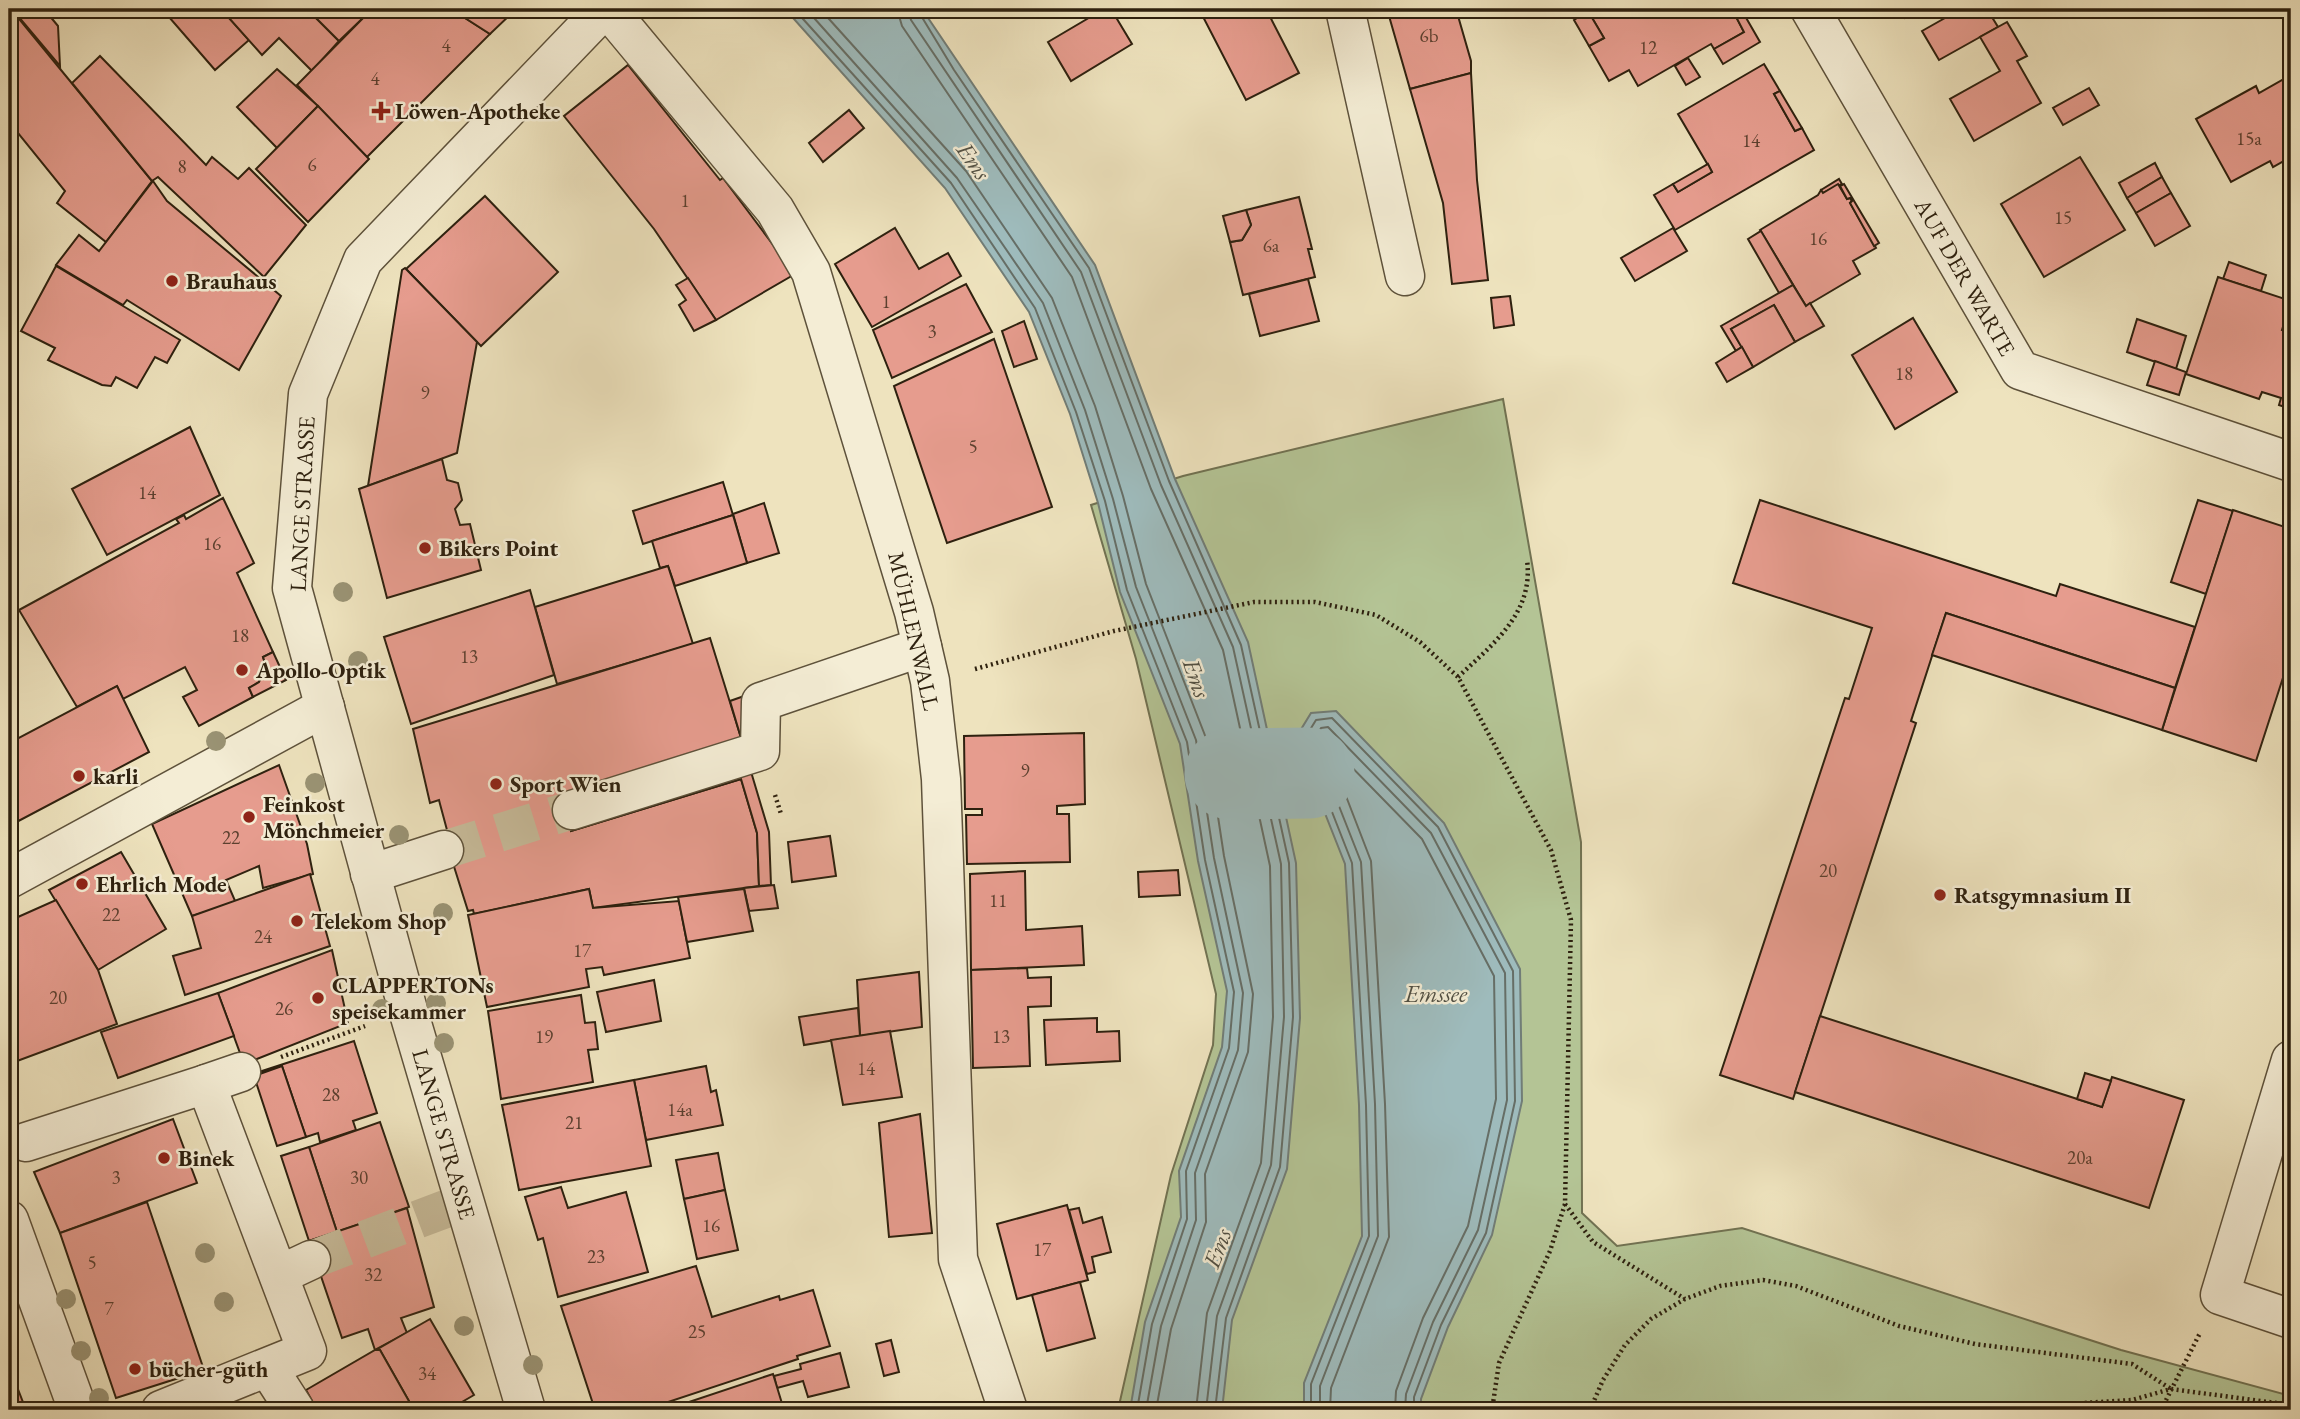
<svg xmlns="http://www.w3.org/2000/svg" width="2300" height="1419" font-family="'EB Garamond',serif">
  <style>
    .green { fill: #b4c495; stroke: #717252; stroke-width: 2 }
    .water { fill: #9ebbbc; stroke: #717d77; stroke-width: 2 }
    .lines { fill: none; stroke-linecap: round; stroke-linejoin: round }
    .shore { stroke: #666e66; stroke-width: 2 }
    .river { stroke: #9ebbbc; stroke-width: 91 }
    .building { fill: #e69c8e; stroke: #2e210f; stroke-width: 2 }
    .minor-tunnel { stroke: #c8bc9b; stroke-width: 38; stroke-dasharray: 38 19; stroke-linecap: butt }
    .minor-casing { stroke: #5e523b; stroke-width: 41 }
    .path { stroke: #2e210f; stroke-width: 4.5; stroke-dasharray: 2 3.5; stroke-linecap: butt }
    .minor { stroke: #f4edd5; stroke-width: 38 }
    .tree { fill: #9a9374 }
    .poi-dot { fill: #8f2418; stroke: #f4edd5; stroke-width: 2.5 }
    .labels { text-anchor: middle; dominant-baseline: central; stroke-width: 5; stroke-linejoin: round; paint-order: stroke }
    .number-label { font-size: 19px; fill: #5c402f }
    .poi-label { font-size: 23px; font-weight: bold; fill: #2e210f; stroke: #f4edd5; text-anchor: start }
    .street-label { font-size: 23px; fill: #2e210f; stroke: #f4edd5 }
    .water-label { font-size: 24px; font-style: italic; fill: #504f43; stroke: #f4edd5 }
  </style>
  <rect width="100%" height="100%" fill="#eee3be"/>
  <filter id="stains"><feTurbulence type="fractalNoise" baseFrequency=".00286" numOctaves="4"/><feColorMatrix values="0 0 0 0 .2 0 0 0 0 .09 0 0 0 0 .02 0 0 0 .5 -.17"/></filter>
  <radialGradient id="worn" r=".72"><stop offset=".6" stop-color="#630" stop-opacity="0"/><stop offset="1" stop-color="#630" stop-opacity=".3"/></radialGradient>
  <polygon class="green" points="1503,399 1581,842 1582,1213 1617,1246 1742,1228 2121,1350 2291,1396 2291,1410 1118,1410 1171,1175 1213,1045 1216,994 1136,659 1091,505 1183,476"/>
  <g class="water">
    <polygon points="785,9 922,9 1095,265 1175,479 1248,642 1296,863 1300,1018 1287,1169 1232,1320 1222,1410 1130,1410 1145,1322 1181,1217 1179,1171 1222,1047 1227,991 1198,861 1180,744 1120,592 1098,503 1070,414 1029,312 945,188"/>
    <polygon points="1336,711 1444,823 1520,969 1522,1101 1492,1235 1448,1327 1421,1399 1421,1410 1304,1410 1304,1383 1362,1236 1359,1105 1345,864 1309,773 1300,731 1311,713"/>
  </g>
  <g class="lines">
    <g class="shore">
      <polyline points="794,9 951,183 1035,308 1076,412 1105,501 1127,590 1187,742 1205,860 1234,992 1229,1048 1186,1171 1187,1219 1152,1324 1137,1410"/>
      <polyline points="806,9 957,178 1043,303 1085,410 1113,499 1136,587 1196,740 1214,858 1243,993 1238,1050 1195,1173 1196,1220 1161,1326 1146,1410"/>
      <polyline points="820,9 966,171 1052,298 1095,406 1123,496 1146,584 1206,738 1224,856 1253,994 1248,1052 1205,1174 1206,1222 1171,1329 1156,1410"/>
      <polyline points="897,9 902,26 1072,277 1151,489 1223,650 1270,866 1273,1017 1261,1163 1207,1313 1196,1410"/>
      <polyline points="908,9 911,20 1081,272 1161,485 1233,647 1281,864 1284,1017 1271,1165 1217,1316 1206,1410"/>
      <polyline points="917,9 954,70 1089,268 1169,481 1241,645 1289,863 1293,1017 1280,1167 1226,1318 1215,1410"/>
      <polyline points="1311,1410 1311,1384 1369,1236 1366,1105 1352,863 1316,771 1308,733 1316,720 1332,718 1438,827 1513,971 1515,1101 1486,1233 1441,1325 1414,1397 1414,1410"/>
      <polyline points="1320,1410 1320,1386 1378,1236 1375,1104 1361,862 1324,768 1317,735 1321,728 1328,727 1431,833 1505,973 1507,1100 1478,1230 1433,1322 1406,1394 1405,1410"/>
      <polyline points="1330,1410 1331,1388 1389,1237 1385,1104 1371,861 1334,765 1332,753 1335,750 1422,839 1494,976 1496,1099 1468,1226 1423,1318 1396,1391 1395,1410"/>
    </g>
    <polyline class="river" points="1230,774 1309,773"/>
  </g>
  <g class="building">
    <polygon points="11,9 152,181 106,242 57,203 65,191 9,122 9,11"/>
    <polygon points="12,9 44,9 58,26 60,66"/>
    <polygon points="162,9 221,9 249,40 215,70"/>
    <polygon points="221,9 307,9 339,41 312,71 279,38 262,55"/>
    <polygon points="307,9 357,9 365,16 339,41"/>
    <polygon points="372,9 451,9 490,34 367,157 297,85"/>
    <polygon points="451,9 516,9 490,34"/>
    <polygon points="1104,9 1111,9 1132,44 1071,81 1048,42"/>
    <polygon points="1199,9 1266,9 1299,73 1246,100"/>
    <polygon points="1387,9 1456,9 1471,61 1471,73 1410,89"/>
    <polygon points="1593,9 1732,9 1744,32 1714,49 1711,44 1638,86 1629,70 1609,81 1589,46 1604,38 1588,11"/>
    <polygon points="1732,9 1741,9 1760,42 1723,64 1714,49 1744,32"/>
    <polygon points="1899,9 1920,9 1905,18"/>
    <polygon points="1961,9 1987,9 1998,27 1939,60 1922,31"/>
    <polygon points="1588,11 1604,38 1589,46 1574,20"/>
    <polygon points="2007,22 2027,56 2017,61 2041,103 1974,141 1950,99 2000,71 1980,37"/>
    <polygon points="100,56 206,165 212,157 238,179 249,168 306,225 264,277 158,177 152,181 72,83"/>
    <polygon points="1688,58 1700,77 1686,85 1675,66"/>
    <polygon points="1764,64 1780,91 1774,94 1795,131 1802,128 1814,150 1675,230 1654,195 1673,184 1678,192 1712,172 1678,114"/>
    <polygon points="628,65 720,180 723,178 795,274 716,320 654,229 564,116"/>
    <polygon points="277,69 318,106 277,148 237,107"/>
    <polygon points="1471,73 1477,180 1488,280 1452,284 1443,203 1410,89"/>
    <polygon points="2291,75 2291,157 2273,167 2270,161 2231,182 2196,119 2256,86 2259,93"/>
    <polygon points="2089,88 2099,105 2063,125 2053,108"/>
    <polygon points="1780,91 1802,128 1795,131 1774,94"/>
    <polygon points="318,106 369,159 308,222 256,169"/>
    <polygon points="849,110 864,128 823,162 809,143"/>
    <polygon points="2080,157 2125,230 2044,277 2001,204"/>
    <polygon points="2155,163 2162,177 2127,198 2119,183"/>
    <polygon points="1708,164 1712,172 1678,192 1673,184"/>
    <polygon points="2162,177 2171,193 2136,213 2127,198"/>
    <polygon points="1839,179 1842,184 1823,193 1821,190"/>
    <polygon points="153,181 167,201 281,296 239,370 127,300 123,305 56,265 79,235 99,251"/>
    <polygon points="1838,184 1847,199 1850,198 1852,201 1850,203 1876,248 1853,261 1860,274 1806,306 1760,230 1818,195 1821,190 1823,193"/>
    <polygon points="1844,184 1879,243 1874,246 1850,203 1852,201 1850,198 1847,199 1840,186"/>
    <polygon points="2171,193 2190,226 2155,246 2136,213"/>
    <polygon points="485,196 558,272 481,346 406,269"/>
    <polygon points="1299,197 1312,249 1308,249 1315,277 1243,295 1230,242 1242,240 1251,225 1246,210"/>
    <polygon points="1246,210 1251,225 1242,240 1230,242 1223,216"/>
    <polygon points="895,228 919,269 948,253 961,276 872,327 835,264"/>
    <polygon points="1673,228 1687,251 1635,281 1621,258"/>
    <polygon points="1761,231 1793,285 1779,293 1748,239"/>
    <polygon points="2229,262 2266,275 2261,291 2223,279"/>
    <polygon points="56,266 180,340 167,363 155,357 137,388 116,377 111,386 102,385 48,360 55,348 21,331"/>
    <polygon points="405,268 477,342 457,453 368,486 402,270"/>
    <polygon points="2218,277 2291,301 2282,330 2291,332 2291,409 2279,405 2281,398 2262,392 2259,399 2186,374"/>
    <polygon points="688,278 716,320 694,331 679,305 686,300 676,285"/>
    <polygon points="1308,279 1319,321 1260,336 1249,294"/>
    <polygon points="966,284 992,332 892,378 873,330"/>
    <polygon points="1793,285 1806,306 1810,303 1824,326 1795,342 1774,305 1731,329 1742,347 1736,351 1721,326"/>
    <polygon points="1510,296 1514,325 1494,328 1491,298"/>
    <polygon points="1774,305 1795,342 1753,367 1731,329"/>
    <polygon points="1913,318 1957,392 1895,429 1852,355"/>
    <polygon points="2137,319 2186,336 2176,369 2127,352"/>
    <polygon points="1024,321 1037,359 1014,367 1002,331"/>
    <polygon points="994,339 1052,507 947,543 894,386"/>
    <polygon points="1742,347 1753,367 1727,382 1716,363"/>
    <polygon points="2155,361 2186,372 2179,395 2147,385"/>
    <polygon points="190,427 220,495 107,555 72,489"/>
    <polygon points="9,458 18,481 9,485"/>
    <polygon points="442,459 447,480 458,483 462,500 455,509 460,525 470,524 481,570 387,598 359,489"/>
    <polygon points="723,482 733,515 643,544 633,511"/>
    <polygon points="223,498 254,563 237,573 273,652 263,657 266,666 259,682 249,688 253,697 199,726 183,697 197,690 185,667 123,699 117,686 77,707 19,610 179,523 176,519 184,515 186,519"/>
    <polygon points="1760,500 2056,596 2060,584 2195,627 2175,688 1946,613 1911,721 1916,723 1793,1099 1720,1075 1845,698 1849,699 1872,628 1733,583"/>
    <polygon points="2198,500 2233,511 2206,594 2171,582"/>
    <polygon points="764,503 779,553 747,563 733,514"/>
    <polygon points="2233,510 2291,529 2291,653 2256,761 2162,730"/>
    <polygon points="733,515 747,563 675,586 668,566 660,568 652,541"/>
    <polygon points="668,566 693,644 557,684 535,607"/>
    <polygon points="530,590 554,675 411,724 384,637"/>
    <polygon points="1946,613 2175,688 2162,730 1932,655"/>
    <polygon points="710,638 742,741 560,795 571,831 741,779 757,833 759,886 593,908 589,889 474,914 473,910 468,911 451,857 454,856 440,804 439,800 430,803 413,729"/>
    <polygon points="273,652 286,680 253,697 249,688 259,682 266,666 263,657"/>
    <polygon points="117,686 149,752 9,826 9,743"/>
    <polygon points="747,695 741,738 730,701"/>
    <polygon points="1084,733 1085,804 1057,806 1057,814 1069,814 1070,862 967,864 966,815 982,815 982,809 965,809 964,736"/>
    <polygon points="279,765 307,844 313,874 263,888 259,866 226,880 236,903 192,916 152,824"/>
    <polygon points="749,765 769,832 771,885 759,886 757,833 741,779 571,831 568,819"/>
    <polygon points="830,836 836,876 792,882 788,842"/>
    <polygon points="121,852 166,929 98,970 49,890"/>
    <polygon points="1178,870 1180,895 1139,897 1138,872"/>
    <polygon points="1025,871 1026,930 1082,926 1084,965 971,970 970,874"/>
    <polygon points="310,874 330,946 185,995 173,956 201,948 192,916"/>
    <polygon points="774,885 778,908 749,911 744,888"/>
    <polygon points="589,889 593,908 679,901 690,958 604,975 602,967 586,969 589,987 487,1007 468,915"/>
    <polygon points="744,889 753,931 687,942 678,897"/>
    <polygon points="56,900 98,970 117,1024 9,1064 9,921"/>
    <polygon points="332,950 348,1023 244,1064 218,993"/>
    <polygon points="1027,968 1028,978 1051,977 1051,1006 1028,1007 1030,1066 973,1068 971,970"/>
    <polygon points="919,972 922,1027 860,1036 857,980"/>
    <polygon points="654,980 661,1021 606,1032 597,992"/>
    <polygon points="218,993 234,1036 118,1078 101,1032"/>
    <polygon points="581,995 585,1023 595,1022 598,1049 588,1050 593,1082 501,1099 488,1011"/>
    <polygon points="858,1008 860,1036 804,1045 799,1017"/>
    <polygon points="1820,1016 2102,1107 2112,1077 2184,1100 2149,1208 1795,1092"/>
    <polygon points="1097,1018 1097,1032 1119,1031 1120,1061 1046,1065 1044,1020"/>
    <polygon points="890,1031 902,1097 843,1105 831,1040"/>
    <polygon points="354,1041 377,1113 353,1121 356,1130 320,1142 318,1133 306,1137 282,1066 254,1076 253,1074"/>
    <polygon points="282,1066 306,1137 277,1146 254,1076"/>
    <polygon points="706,1066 711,1092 716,1090 723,1125 646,1140 634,1080"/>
    <polygon points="2085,1073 2111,1081 2102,1107 2077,1099"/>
    <polygon points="634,1080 651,1166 519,1190 502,1105"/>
    <polygon points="920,1114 932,1233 889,1237 879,1123"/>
    <polygon points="173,1119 197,1183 60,1233 34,1172"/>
    <polygon points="380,1122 409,1207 337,1232 309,1147"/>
    <polygon points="309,1147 337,1232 309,1241 281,1156"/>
    <polygon points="718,1153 725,1190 684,1199 676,1160"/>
    <polygon points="561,1187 568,1208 626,1192 648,1272 558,1297 543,1238 538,1240 525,1197"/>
    <polygon points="725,1190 738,1250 697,1259 684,1199"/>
    <polygon points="147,1202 204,1370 116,1398 60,1233"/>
    <polygon points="1067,1205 1088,1280 1017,1299 997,1224"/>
    <polygon points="407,1208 434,1307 401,1318 407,1333 375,1350 368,1329 342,1338 309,1241"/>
    <polygon points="1079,1208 1083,1223 1102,1217 1111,1252 1092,1257 1095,1272 1087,1274 1069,1210"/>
    <polygon points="696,1266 712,1317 779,1296 780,1300 813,1290 830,1346 797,1356 798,1359 644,1410 595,1410 561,1306"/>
    <polygon points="1080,1282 1095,1338 1047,1351 1032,1295"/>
    <polygon points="430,1319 474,1395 448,1410 414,1410 380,1350 376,1350"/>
    <polygon points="891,1340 899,1372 884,1376 876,1344"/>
    <polygon points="375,1350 380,1350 414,1410 317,1410 306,1390"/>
    <polygon points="840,1353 849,1387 808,1397 803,1381 777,1388 774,1376 801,1369 800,1364"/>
    <polygon points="9,1366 26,1410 9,1410"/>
    <polygon points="773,1374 784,1410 665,1410"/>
  </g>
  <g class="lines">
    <g class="minor-tunnel">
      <polyline points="444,850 572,810"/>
      <polyline points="311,1260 464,1202"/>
    </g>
    <defs>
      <g id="minor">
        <polyline points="608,9 775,210 811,272 914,612 930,681 941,779 958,1259 1008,1410"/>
        <polyline points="1345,9 1405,276"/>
        <polyline points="1810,9 2020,370 2291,462"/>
        <polyline points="572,810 760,751 761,702 922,647"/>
        <polyline points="370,874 444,850"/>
        <polyline points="9,879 325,707"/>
        <polyline points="2291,1060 2220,1295 2291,1319"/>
        <polyline points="206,1084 241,1072"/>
        <polyline points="26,1142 206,1084 307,1351 161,1410"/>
        <polyline points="9,1220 78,1410"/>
        <polyline points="279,1275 311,1260"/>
        <polyline points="268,1368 295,1410"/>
        <polyline points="526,1410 408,1010 292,588 308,394 363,260 604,9"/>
      </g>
    </defs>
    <use href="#minor" class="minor-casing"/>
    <g class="path">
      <polyline points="975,669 1114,631 1254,602 1315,602 1376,615 1420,642 1458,677 1551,850 1571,920 1565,1204 1550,1251 1499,1363 1492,1410"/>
      <path d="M1458,677C1493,644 1534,613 1527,560"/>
      <polyline points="775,795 781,814"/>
      <polyline points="281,1057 365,1026"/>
      <polyline points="1565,1204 1593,1242 1685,1299"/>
      <polyline points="1590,1410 1603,1380 1625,1345 1651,1319 1685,1299 1720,1286 1763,1280 1796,1286 1899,1326 1975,1344 2132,1364 2171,1389"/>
      <polyline points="2064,1410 2083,1403 2132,1400 2171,1389 2291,1405"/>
      <polyline points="2161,1410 2200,1333"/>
    </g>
    <use href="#minor" class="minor"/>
  </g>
  <g class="tree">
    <circle cx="343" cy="592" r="10"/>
    <circle cx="358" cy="661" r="10"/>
    <circle cx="216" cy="741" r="10"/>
    <circle cx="315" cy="783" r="10"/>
    <circle cx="399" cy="835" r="10"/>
    <circle cx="443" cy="913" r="10"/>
    <circle cx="436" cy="1003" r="10"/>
    <circle cx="382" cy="1009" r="10"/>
    <circle cx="444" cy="1043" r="10"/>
    <circle cx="205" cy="1253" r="10"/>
    <circle cx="66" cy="1299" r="10"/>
    <circle cx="224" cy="1302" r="10"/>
    <circle cx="464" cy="1326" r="10"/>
    <circle cx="81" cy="1351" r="10"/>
    <circle cx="533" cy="1365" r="10"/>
    <circle cx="99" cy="1398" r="10"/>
  </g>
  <g class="poi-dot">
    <path d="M377.5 100.5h7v7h7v7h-7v7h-7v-7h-7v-7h7z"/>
    <circle cx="172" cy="281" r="7"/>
    <circle cx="425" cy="548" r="7"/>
    <circle cx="242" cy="670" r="7"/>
    <circle cx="79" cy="776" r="7"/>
    <circle cx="496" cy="784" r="7"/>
    <circle cx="249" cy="817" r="7"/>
    <circle cx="82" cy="884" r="7"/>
    <circle cx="1940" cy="895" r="7"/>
    <circle cx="297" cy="921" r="7"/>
    <circle cx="318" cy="998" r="7"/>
    <circle cx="164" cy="1158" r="7"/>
    <circle cx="135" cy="1369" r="7"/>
  </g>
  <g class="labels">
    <g class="number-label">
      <text x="1429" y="35">6b</text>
      <text x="446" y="45">4</text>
      <text x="1648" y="47">12</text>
      <text x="375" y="78">4</text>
      <text x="2249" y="138">15a</text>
      <text x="1751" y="140">14</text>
      <text x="312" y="164">6</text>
      <text x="182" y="166">8</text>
      <text x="685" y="200">1</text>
      <text x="2063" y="217">15</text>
      <text x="1818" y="238">16</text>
      <text x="1271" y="245">6a</text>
      <text x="886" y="301">1</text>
      <text x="932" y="331">3</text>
      <text x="1904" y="373">18</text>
      <text x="425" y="392">9</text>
      <text x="973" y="446">5</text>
      <text x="147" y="492">14</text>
      <text x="212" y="543">16</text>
      <text x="240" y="635">18</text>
      <text x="469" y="656">13</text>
      <text x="1025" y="770">9</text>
      <text x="231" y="837">22</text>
      <text x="1828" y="870">20</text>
      <text x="998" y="900">11</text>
      <text x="111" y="914">22</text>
      <text x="263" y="936">24</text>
      <text x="582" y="950">17</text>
      <text x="58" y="997">20</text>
      <text x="284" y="1008">26</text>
      <text x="544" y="1036">19</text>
      <text x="1001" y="1036">13</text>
      <text x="866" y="1068">14</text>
      <text x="331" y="1094">28</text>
      <text x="680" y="1109">14a</text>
      <text x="574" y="1122">21</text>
      <text x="2080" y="1157">20a</text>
      <text x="116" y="1177">3</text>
      <text x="359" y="1177">30</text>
      <text x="711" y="1225">16</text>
      <text x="1042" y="1249">17</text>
      <text x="596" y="1256">23</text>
      <text x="92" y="1262">5</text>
      <text x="373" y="1274">32</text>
      <text x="109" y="1308">7</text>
      <text x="697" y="1331">25</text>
      <text x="427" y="1373">34</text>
    </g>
    <g class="poi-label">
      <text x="395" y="111">Löwen-Apotheke</text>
      <text x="186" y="281">Brauhaus</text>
      <text x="439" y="548">Bikers Point</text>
      <text x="256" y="670">Apollo-Optik</text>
      <text x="93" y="776">karli</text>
      <text x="510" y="784">Sport Wien</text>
      <text x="263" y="804">Feinkost<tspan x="263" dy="26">Mönchmeier</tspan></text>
      <text x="96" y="884">Ehrlich Mode</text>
      <text x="1954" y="895">Ratsgymnasium II</text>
      <text x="311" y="921">Telekom Shop</text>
      <text x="332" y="985">CLAPPERTONs<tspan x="332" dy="26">speisekammer</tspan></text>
      <text x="178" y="1158">Binek</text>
      <text x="149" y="1369">bücher-güth</text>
    </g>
    <g class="street-label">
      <text transform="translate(1965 277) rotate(60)">AUF DER WARTE</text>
      <text transform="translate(302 504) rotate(-87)">LANGE STRASSE</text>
      <text transform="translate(914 631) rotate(77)">MÜHLENWALL</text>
      <text transform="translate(444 1134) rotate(74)">LANGE STRASSE</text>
    </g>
    <g class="water-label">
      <text transform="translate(974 161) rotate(55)">Ems</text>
      <text transform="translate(1197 678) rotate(71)">Ems</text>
      <text x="1436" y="993">Emssee</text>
      <text transform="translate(1217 1248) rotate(-69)">Ems</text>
    </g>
  </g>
  <rect width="2300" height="1419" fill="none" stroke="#eee3be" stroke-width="35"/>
  <rect x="10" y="10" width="2279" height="1398" fill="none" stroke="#2e210f" stroke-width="3.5"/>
  <rect x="18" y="18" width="2265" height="1384" fill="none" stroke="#2e210f" stroke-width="2"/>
  <rect width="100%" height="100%" filter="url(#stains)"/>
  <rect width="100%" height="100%" fill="url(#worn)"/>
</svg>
